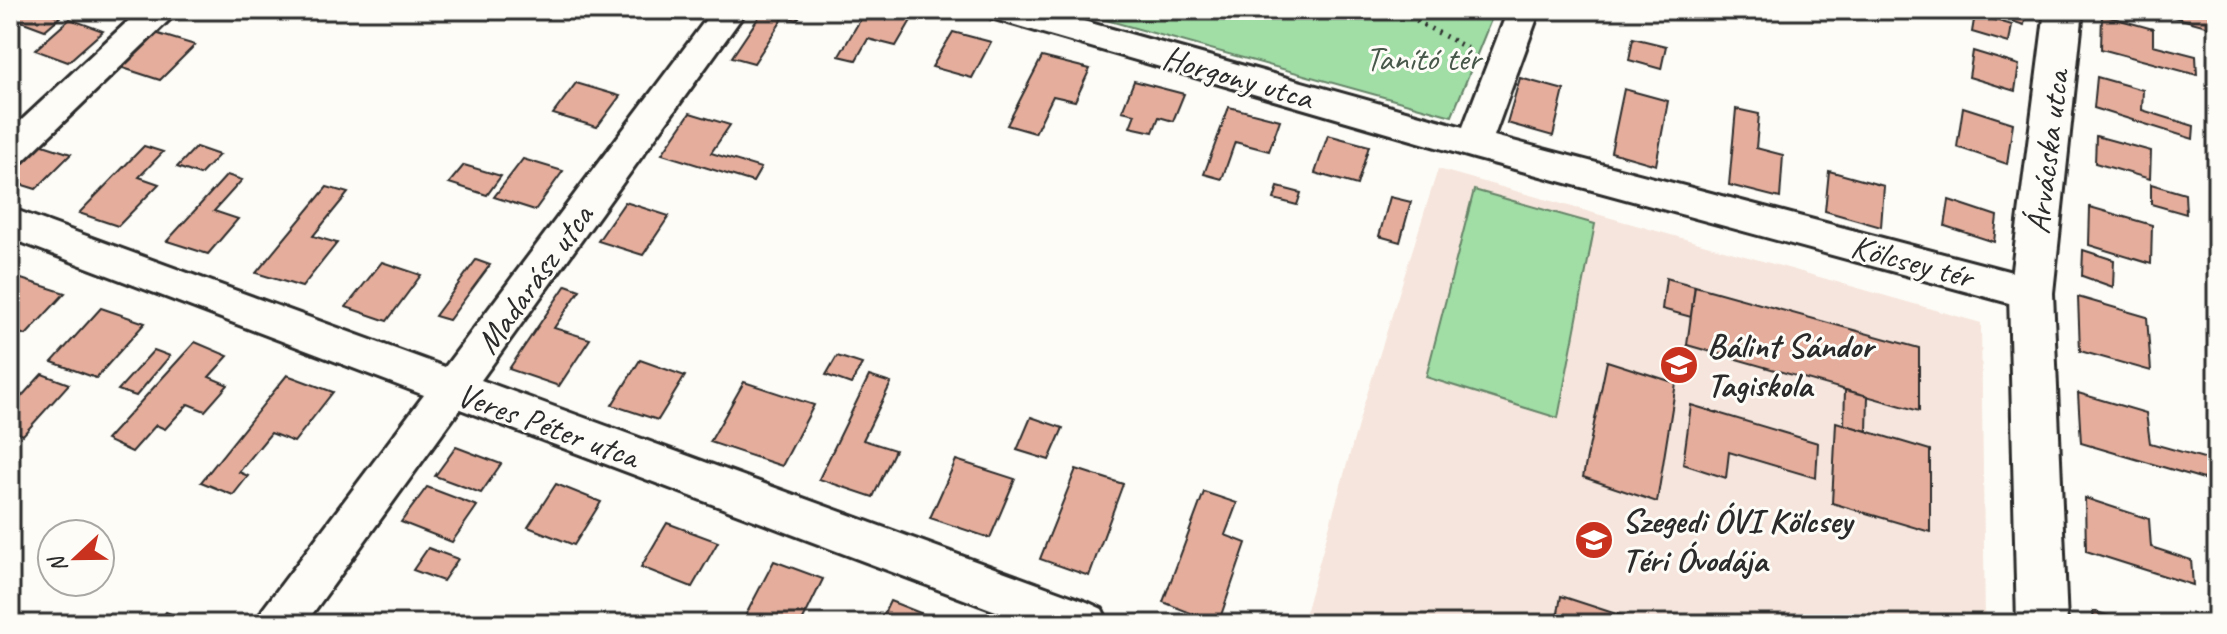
<svg xmlns="http://www.w3.org/2000/svg" width="2227" height="634" font-family="Caveat,sans-serif">
  <style>
    .built { fill: #f6e5dc }
    .green { fill: #a0dea6; stroke: #668468; stroke-width: 2 }
    .building { fill: #e5ae9c; stroke: #2b2b2b; stroke-width: 2 }
    .lines { fill: none; stroke-linecap: round; stroke-linejoin: round }
    .street-casing { stroke: #2b2b2b; stroke-width: 6 }
    .secondary-casing { stroke: #2b2b2b; stroke-width: 6 }
    .path { stroke: #2b2b2b; stroke-width: 5; stroke-dasharray: 2 6; stroke-linecap: butt }
    .street { fill: #fdfcf7; fill-rule: evenodd }
    .secondary { fill: #fdfcf7; fill-rule: evenodd }
    .labels { text-anchor: middle; dominant-baseline: central; stroke-width: 6; stroke-linejoin: round; paint-order: stroke }
    .park-label { font-size: 34px; fill: #48584a; stroke: #fdfcf7 }
    .street-label { font-size: 34px; fill: #2b2b2b; stroke: #fdfcf7 }
    .poi-label { font-size: 34px; font-weight: bold; fill: #2b2b2b; stroke: #fdfcf7; text-anchor: start }
  </style>
  <rect width="100%" height="100%" fill="#fdfcf7"/>
  <filter id="ink" filterUnits="userSpaceOnUse"><feTurbulence type="fractalNoise" baseFrequency=".0125" numOctaves="2"/><feDisplacementMap in="SourceGraphic" scale="16" xChannelSelector="R" yChannelSelector="G"/><feConvolveMatrix kernelMatrix="1 2 1 2 8 2 1 2 1" color-interpolation-filters="sRGB"/></filter>
  <g filter="url(#ink)">
    <polygon class="built" points="1438,169 1981,323 1985,624 1302,624 1363,407"/>
    <g class="green">
      <polygon points="1070,10 1495,10 1452,116"/>
      <polygon points="1474,190 1595,224 1558,418 1426,377"/>
    </g>
    <g class="building">
      <polygon points="10,10 42,10 60,17 45,30 10,17"/>
      <polygon points="225,10 263,10 255,18"/>
      <polygon points="763,10 804,10 797,20"/>
      <polygon points="866,10 885,10 913,17 896,46 868,39 856,60 839,56"/>
      <polygon points="1977,10 2027,10 2024,25"/>
      <polygon points="2148,10 2200,10 2216,14 2217,29"/>
      <polygon points="763,11 784,17 754,63 732,57"/>
      <polygon points="1975,14 2012,25 2009,43 1972,32"/>
      <polygon points="2102,15 2153,29 2153,45 2196,56 2197,75 2101,49"/>
      <polygon points="70,19 103,31 68,62 35,50"/>
      <polygon points="953,32 991,42 972,78 932,67"/>
      <polygon points="155,33 195,45 160,80 120,67"/>
      <polygon points="1633,38 1666,46 1661,69 1629,60"/>
      <polygon points="1973,51 2019,65 2015,91 1969,77"/>
      <polygon points="1042,57 1090,69 1075,101 1053,96 1035,133 1007,125"/>
      <polygon points="2097,77 2143,90 2142,110 2194,126 2193,139 2094,108"/>
      <polygon points="1520,78 1564,90 1553,136 1507,123"/>
      <polygon points="1134,81 1184,94 1173,121 1159,117 1153,132 1130,127 1135,114 1122,111"/>
      <polygon points="576,83 620,96 597,127 553,114"/>
      <polygon points="1624,89 1668,101 1656,165 1611,152"/>
      <polygon points="1229,107 1280,120 1269,151 1235,142 1222,179 1204,174"/>
      <polygon points="1963,107 2013,123 2007,164 1957,147"/>
      <polygon points="1736,109 1759,114 1756,148 1783,155 1780,198 1729,185"/>
      <polygon points="690,113 730,125 711,153 761,168 753,182 662,154"/>
      <polygon points="1328,135 1369,146 1357,185 1315,173"/>
      <polygon points="2096,136 2151,151 2150,179 2095,163"/>
      <polygon points="37,143 71,154 36,189 10,181 10,169"/>
      <polygon points="144,146 163,152 139,177 159,184 118,226 79,213"/>
      <polygon points="196,147 219,155 200,175 177,167"/>
      <polygon points="523,159 563,171 535,210 494,197"/>
      <polygon points="464,165 501,176 487,195 449,183"/>
      <polygon points="1829,171 1884,186 1881,227 1825,211"/>
      <polygon points="227,175 242,180 214,211 238,219 208,254 167,241"/>
      <polygon points="2151,184 2185,194 2186,214 2151,204"/>
      <polygon points="327,187 348,193 313,236 337,243 302,287 256,273"/>
      <polygon points="1278,187 1301,193 1297,205 1274,199"/>
      <polygon points="1390,197 1411,202 1400,242 1379,236"/>
      <polygon points="1949,200 1997,216 1994,242 1945,226"/>
      <polygon points="625,202 669,216 643,255 598,241"/>
      <polygon points="2090,207 2152,225 2151,264 2089,245"/>
      <polygon points="2083,250 2114,260 2113,287 2082,276"/>
      <polygon points="476,260 490,265 449,320 435,316"/>
      <polygon points="382,262 421,275 387,321 346,307"/>
      <polygon points="15,277 65,293 26,335 10,330 10,281"/>
      <polygon points="1666,278 1695,286 1691,317 1662,309"/>
      <polygon points="566,285 580,290 554,328 590,339 559,386 509,369"/>
      <polygon points="1695,286 1919,348 1919,411 1687,345"/>
      <polygon points="2078,297 2147,317 2151,371 2080,351"/>
      <polygon points="101,308 145,323 96,378 52,362"/>
      <polygon points="195,342 228,356 209,377 228,385 205,411 188,404 165,429 156,425 132,452 106,440"/>
      <polygon points="154,350 170,356 136,396 118,390"/>
      <polygon points="837,356 862,364 851,384 826,375"/>
      <polygon points="640,360 685,376 658,420 612,405"/>
      <polygon points="1607,361 1676,383 1657,502 1583,477"/>
      <polygon points="42,374 69,384 23,435 10,430 10,409"/>
      <polygon points="287,375 333,392 294,442 271,433 239,472 248,476 233,495 201,482"/>
      <polygon points="869,376 891,383 863,440 895,450 873,497 819,479"/>
      <polygon points="744,382 814,405 782,466 710,442"/>
      <polygon points="1845,390 1868,396 1867,431 1844,425"/>
      <polygon points="2078,393 2146,413 2150,443 2211,460 2214,482 2081,443"/>
      <polygon points="1691,405 1818,443 1816,478 1729,452 1726,478 1683,464"/>
      <polygon points="1031,417 1063,428 1049,460 1017,450"/>
      <polygon points="1836,422 1930,450 1930,532 1832,503"/>
      <polygon points="456,447 501,464 481,493 435,476"/>
      <polygon points="956,460 1015,479 990,538 930,518"/>
      <polygon points="1076,469 1123,484 1089,576 1040,559"/>
      <polygon points="556,484 601,502 574,545 528,527"/>
      <polygon points="427,487 477,506 452,542 401,522"/>
      <polygon points="1204,492 1237,503 1225,535 1246,543 1218,624 1163,602"/>
      <polygon points="2085,498 2149,519 2151,547 2191,560 2193,585 2086,551"/>
      <polygon points="667,523 718,542 692,587 641,567"/>
      <polygon points="428,548 458,559 443,581 413,570"/>
      <polygon points="774,561 823,579 801,624 741,624"/>
      <polygon points="1561,596 1647,624 1556,624"/>
      <polygon points="890,601 948,624 879,624"/>
      <polygon points="2093,611 2136,624 2094,624"/>
      <polygon points="166,612 196,624 157,624"/>
    </g>
    <g class="lines">
      <defs>
        <g id="street">
          <polygon points="140,10 176,10 171,18 22,162 10,166 10,131"/>
          <polygon points="713,10 747,10 481,380 1087,602 1102,609 1109,624 1030,624 460,409 305,624 256,624 263,609 424,395 10,238 10,208 445,367"/>
          <polygon points="986,10 1044,10 1463,127 1508,10 1540,10 1494,136 2031,277 2044,282 2050,293 2044,304 2031,309 1474,158 991,18"/>
        </g>
        <polygon id="secondary" points="2045,10 2083,10 2053,293 2067,624 2017,624 2009,293"/>
      </defs>
      <use href="#street" class="street-casing"/>
      <use href="#secondary" class="secondary-casing"/>
      <polyline class="path" points="1395,10 1473,51"/>
      <use href="#street" class="street"/>
      <use href="#secondary" class="secondary"/>
    </g>
  </g>
  <defs>
    <symbol id="school-disc" viewBox="-11 -11 22 22"><circle r="9.5" fill="#c8321e" stroke="#fdfcf7"/><path d="M0-5L7-2L0 1L-7-2ZM-4 1L0 2.5L4 1V4Q0 6-4 4Z" fill="#fff"/></symbol>
  </defs>
  <g fill-rule="evenodd">
    <use href="#school-disc" x="1657" y="343" width="44" height="44"/>
    <use href="#school-disc" x="1572" y="518" width="44" height="44"/>
  </g>
  <g class="labels">
    <g class="park-label">
      <text x="1423" y="58">Tanító tér</text>
    </g>
    <g class="street-label">
      <text transform="translate(1238 77) rotate(16)">Horgony utca</text>
      <text transform="translate(2047 152) rotate(-83)">Árvácska utca</text>
      <text transform="translate(1912 261) rotate(15)">Kölcsey tér</text>
      <text transform="translate(534 279) rotate(-54)">Madarász utca</text>
      <text transform="translate(548 425) rotate(20)">Veres Péter utca</text>
    </g>
    <g class="poi-label">
      <text x="1707" y="345">Bálint Sándor<tspan x="1707" dy="39">Tagiskola</tspan></text>
      <text x="1622" y="520">Szegedi ÓVI Kölcsey<tspan x="1622" dy="39">Téri Óvodája</tspan></text>
    </g>
  </g>
  <rect width="2227" height="634" fill="none" stroke="#fdfcf7" stroke-width="40"/>
  <rect x="20" y="20" width="2187" height="594" fill="none" stroke="#2b2b2b" stroke-width="3" filter="url(#ink)"/>
  <g transform="translate(76 558) rotate(248)"><circle r="38" fill="#fdfcf7" stroke="#a9a8a5" stroke-width="2"/>
  <path d="M0-6L14 30L0 20L-14 30Z" fill="#c8321e"/>
  <text y="-12" font-size="22" font-weight="bold" text-anchor="middle" fill="#2b2b2b">N</text>
  </g>
</svg>
